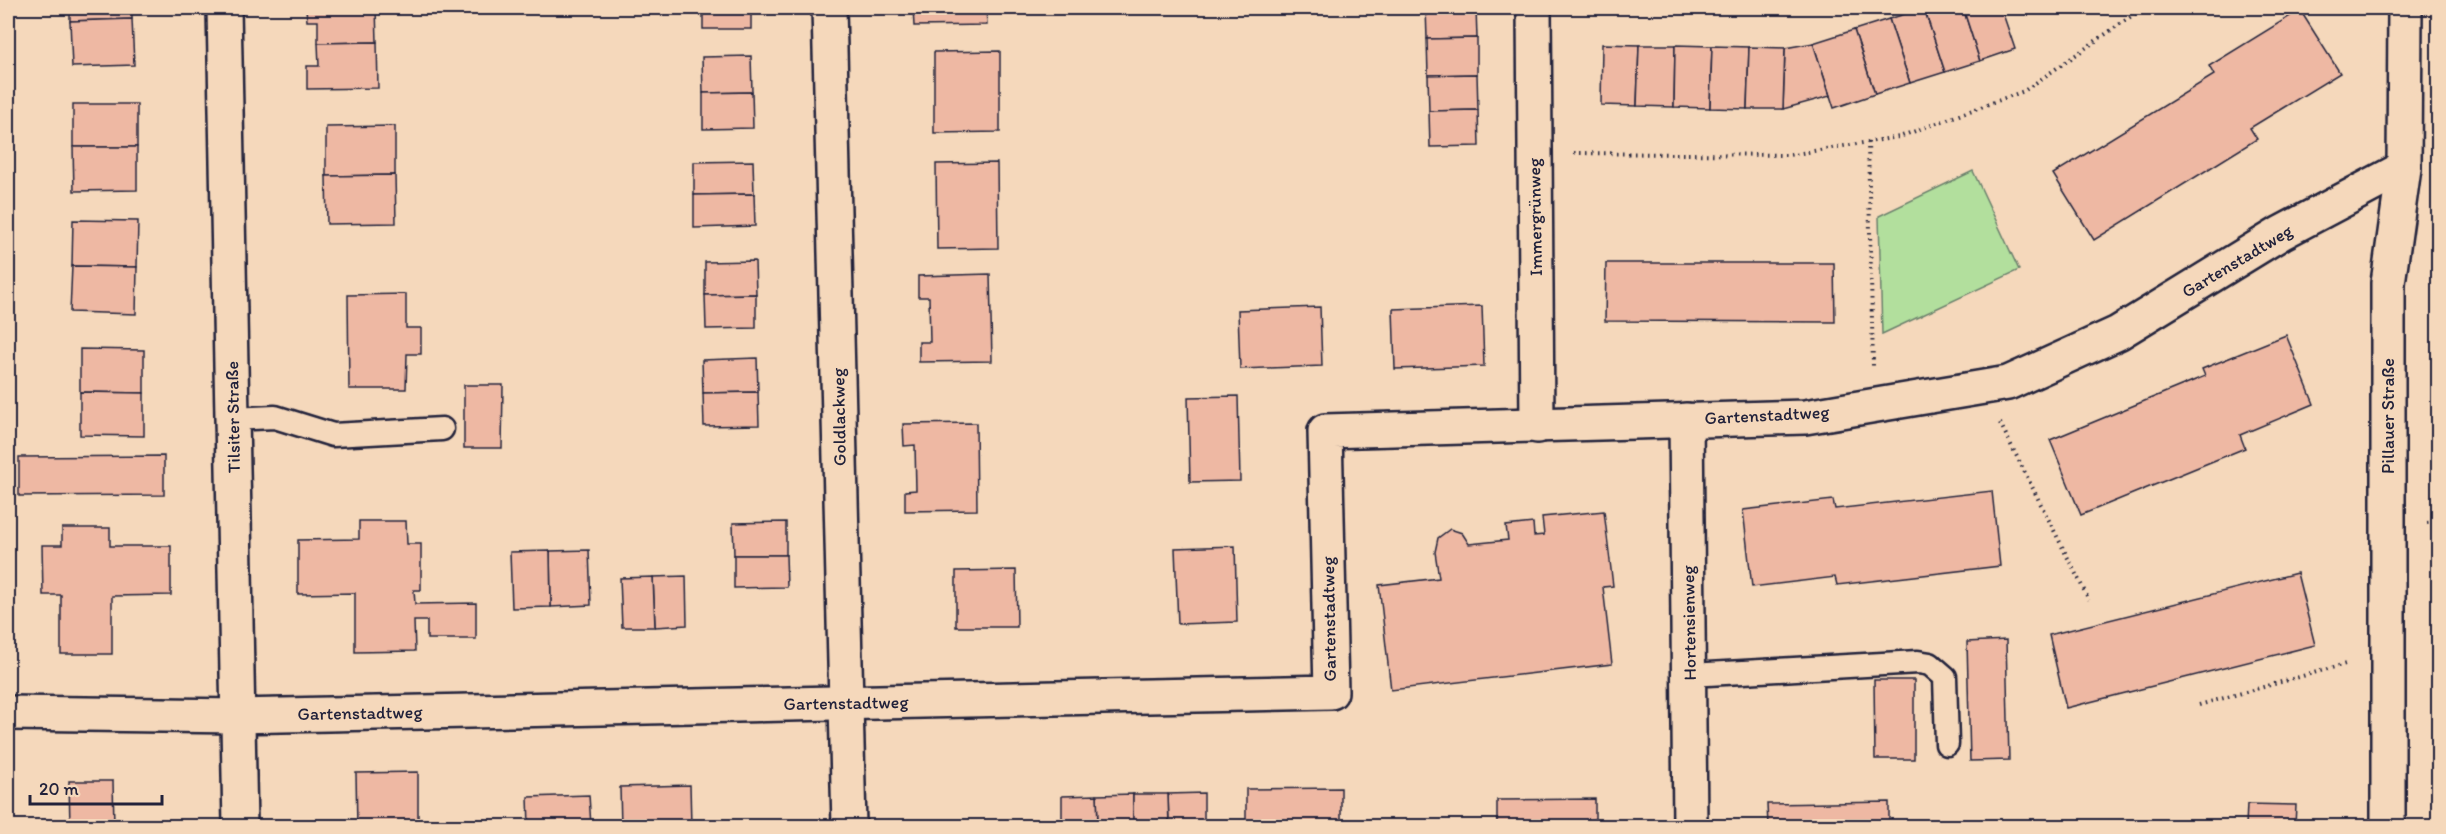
<svg xmlns="http://www.w3.org/2000/svg" width="2446" height="834" font-family="Itim,sans-serif">
  <style>
    .green { fill: #b2df9d; stroke: #6a806c; stroke-width: 1.5 }
    .building { fill: #eeb8a3; stroke: #22223b; stroke-width: 1.5 }
    .lines { fill: none; stroke-linecap: round; stroke-linejoin: round }
    .lane-casing { stroke: #22223b; stroke-width: 27 }
    .street-casing { stroke: #22223b; stroke-width: 38 }
    .secondary-casing { stroke: #22223b; stroke-width: 38 }
    .path { stroke: #22223b; stroke-width: 4; stroke-dasharray: 1.5 4.5; stroke-linecap: butt }
    .lane { stroke: #f5d8bb; stroke-width: 22 }
    .street { stroke: #f5d8bb; stroke-width: 33 }
    .secondary { stroke: #f5d8bb; stroke-width: 33 }
    .labels { text-anchor: middle; dominant-baseline: central; stroke-width: 4.5; stroke-linejoin: round; paint-order: stroke }
    .street-label { font-size: 18px; fill: #22223b; stroke: #f5d8bb }
  </style>
  <rect width="100%" height="100%" fill="#f5d8bb"/>
  <filter id="ink" filterUnits="userSpaceOnUse"><feTurbulence type="fractalNoise" baseFrequency=".0167" numOctaves="2"/><feDisplacementMap in="SourceGraphic" scale="12" xChannelSelector="R" yChannelSelector="G"/><feConvolveMatrix kernelMatrix="1 2 1 2 8 2 1 2 1" color-interpolation-filters="sRGB"/></filter>
  <g filter="url(#ink)">
    <polygon class="green" points="1973,171 2019,270 1882,334 1879,216"/>
    <g class="building">
      <polygon points="70,8 132,8 132,19 70,21"/>
      <polygon points="306,8 376,8 377,42 318,43 318,21 307,21"/>
      <rect x="703" y="8" width="48" height="21"/>
      <polygon points="913,8 986,8 987,25 914,26"/>
      <polygon points="1426,8 1476,8 1477,38 1427,39"/>
      <polygon points="1924,8 1945,72 1910,83 1889,19"/>
      <polygon points="1924,8 1963,8 1980,61 1945,72"/>
      <polygon points="1963,8 2001,8 2015,49 1980,61"/>
      <polygon points="2300,10 2340,73 2250,128 2257,139 2094,240 2053,174 2214,75 2209,66"/>
      <polygon points="132,19 134,65 72,67 70,21"/>
      <polygon points="1889,19 1910,83 1875,94 1854,30"/>
      <polygon points="1854,30 1875,94 1834,108 1813,43"/>
      <polygon points="1477,38 1477,74 1428,75 1427,39"/>
      <polygon points="377,42 378,88 307,89 307,66 319,66 318,43"/>
      <polygon points="1813,43 1830,96 1783,109 1785,48"/>
      <polygon points="1602,44 1639,45 1637,106 1601,105"/>
      <polygon points="1639,45 1675,45 1674,107 1637,106"/>
      <polygon points="1675,45 1712,46 1710,108 1674,107"/>
      <polygon points="1712,46 1749,47 1747,109 1710,108"/>
      <polygon points="1749,47 1785,48 1783,109 1747,109"/>
      <polygon points="1000,51 1000,132 934,133 934,52"/>
      <polygon points="751,56 752,92 703,93 702,57"/>
      <polygon points="1477,74 1478,110 1429,111 1428,75"/>
      <polygon points="752,92 753,128 703,129 703,93"/>
      <rect x="73" y="104" width="64" height="43"/>
      <polygon points="1478,110 1479,146 1430,147 1429,111"/>
      <polygon points="395,126 395,175 326,176 326,127"/>
      <polygon points="73,147 137,147 137,190 74,191"/>
      <polygon points="753,161 754,194 694,195 694,162"/>
      <polygon points="997,163 998,248 937,249 936,164"/>
      <polygon points="395,175 396,223 327,224 326,176"/>
      <polygon points="754,194 755,226 694,228 694,195"/>
      <polygon points="73,220 138,221 137,267 72,266"/>
      <polygon points="755,261 756,294 705,295 705,262"/>
      <polygon points="1606,263 1834,263 1835,322 1605,321"/>
      <polygon points="72,266 137,267 136,314 70,312"/>
      <polygon points="990,274 992,361 919,362 919,342 930,342 929,297 918,297 918,276"/>
      <polygon points="406,294 406,328 421,328 421,354 407,354 406,389 349,389 348,295"/>
      <polygon points="756,294 756,328 706,329 705,295"/>
      <polygon points="1482,306 1484,366 1395,369 1393,309"/>
      <polygon points="1320,307 1322,366 1240,369 1238,310"/>
      <polygon points="2286,335 2314,404 2240,435 2245,448 2081,515 2050,440 2205,376 2202,369"/>
      <polygon points="80,349 144,350 144,393 80,392"/>
      <polygon points="757,358 758,392 703,393 702,360"/>
      <polygon points="464,385 503,385 502,448 464,448"/>
      <polygon points="80,392 144,393 144,436 80,435"/>
      <polygon points="758,392 759,425 704,426 703,393"/>
      <polygon points="1238,396 1240,481 1190,482 1188,397"/>
      <polygon points="976,423 977,510 905,511 905,491 916,490 915,445 904,446 903,424"/>
      <polygon points="164,456 164,495 19,496 19,457"/>
      <polygon points="1992,491 2000,566 1837,585 1835,577 1752,587 1743,510 1833,500 1835,509"/>
      <polygon points="1604,511 1613,586 1603,587 1612,664 1391,690 1379,585 1439,578 1435,552 1438,538 1450,529 1462,533 1469,544 1508,540 1506,526 1533,523 1534,536 1544,535 1542,517"/>
      <polygon points="359,521 406,521 407,544 421,544 421,590 414,590 415,604 476,603 476,639 427,639 427,621 414,621 415,651 355,652 355,593 298,594 298,540 359,539"/>
      <polygon points="786,522 786,555 734,555 733,523"/>
      <polygon points="62,528 110,528 110,546 171,546 171,595 112,596 112,654 61,654 61,595 43,595 42,545 62,545"/>
      <polygon points="1235,546 1237,622 1178,624 1175,548"/>
      <polygon points="589,550 591,605 551,607 550,551"/>
      <polygon points="550,551 551,607 512,608 510,552"/>
      <polygon points="734,555 786,555 787,587 734,588"/>
      <polygon points="1016,570 1017,627 956,627 956,571"/>
      <polygon points="2297,573 2315,645 2066,708 2049,635"/>
      <polygon points="686,576 687,625 655,627 653,577"/>
      <polygon points="653,577 655,627 622,627 620,578"/>
      <polygon points="2006,640 2009,760 1970,761 1967,642"/>
      <polygon points="1874,680 1914,680 1914,759 1875,759"/>
      <polygon points="418,772 418,826 357,826 356,773"/>
      <polygon points="69,781 113,781 114,826 70,826"/>
      <polygon points="690,785 691,826 621,826 620,787"/>
      <polygon points="1341,788 1341,826 1246,826 1246,789"/>
      <polygon points="1204,793 1204,826 1169,826 1168,794"/>
      <polygon points="1133,794 1133,826 1098,826 1097,795"/>
      <polygon points="1133,794 1168,794 1169,826 1133,826"/>
      <polygon points="589,795 591,826 529,826 528,797"/>
      <polygon points="1097,795 1098,826 1062,826 1062,796"/>
      <polygon points="1595,799 1595,826 1497,826 1497,800"/>
      <polygon points="1889,802 1889,826 1768,826 1767,804"/>
      <polygon points="2247,804 2296,805 2295,826 2246,826"/>
      <polygon points="1022,821 1022,826 956,826 956,824"/>
    </g>
    <g class="lines">
      <defs>
        <g id="lane">
          <polyline points="233,419 275,417 333,435 442,429"/>
          <polyline points="1690,675 1918,662 1930,664 1945,677 1947,744"/>
        </g>
        <g id="street">
          <polyline points="829,8 849,826"/>
          <polyline points="1534,8 1537,426"/>
          <polyline points="1686,420 1690,826"/>
          <polyline points="8,713 239,716 1331,692 1325,431 1805,417 2008,383 2118,333 2281,233 2404,168"/>
        </g>
        <g id="secondary">
          <polyline points="224,8 240,826"/>
          <polyline points="2388,826 2388,283 2404,168 2405,8"/>
        </g>
      </defs>
      <use href="#lane" class="lane-casing"/>
      <use href="#street" class="street-casing"/>
      <use href="#secondary" class="secondary-casing"/>
      <g class="path">
        <polyline points="1868,142 1873,366"/>
        <polyline points="1574,153 1789,155 1899,137 2024,91 2143,8"/>
        <polyline points="2000,423 2089,600"/>
        <polyline points="2427,523 2438,522"/>
        <polyline points="2199,705 2349,663"/>
      </g>
      <use href="#lane" class="lane"/>
      <use href="#street" class="street"/>
      <use href="#secondary" class="secondary"/>
    </g>
  </g>
  <g class="labels">
    <g class="street-label">
      <text transform="translate(1535 217) rotate(-91)">Immergrünweg</text>
      <text transform="translate(2237 261) rotate(-31)">Gartenstadtweg</text>
      <text transform="translate(1767 415) rotate(-3)">Gartenstadtweg</text>
      <text transform="translate(2388 416) rotate(-90)">Pillauer Straße</text>
      <text transform="translate(233 417) rotate(-91)">Tilsiter Straße</text>
      <text transform="translate(839 417) rotate(-91)">Goldlackweg</text>
      <text transform="translate(1329 619) rotate(-91)">Gartenstadtweg</text>
      <text transform="translate(1689 623) rotate(-91)">Hortensienweg</text>
      <text transform="translate(846 703) rotate(-1)">Gartenstadtweg</text>
      <text transform="translate(360 713) rotate(-1)">Gartenstadtweg</text>
    </g>
  </g>
  <rect width="2446" height="834" fill="none" stroke="#f5d8bb" stroke-width="30"/>
  <rect x="15" y="15" width="2416" height="804" fill="none" stroke="#22223b" stroke-width="2" filter="url(#ink)"/>
  <path d="M30 795v9h132v-9" fill="none" stroke="#22223b" stroke-width="3"/>
  <text x="39" y="795" font-size="18" fill="#22223b" stroke="#f5d8bb" stroke-width="4.5" paint-order="stroke">20 m</text>
</svg>
